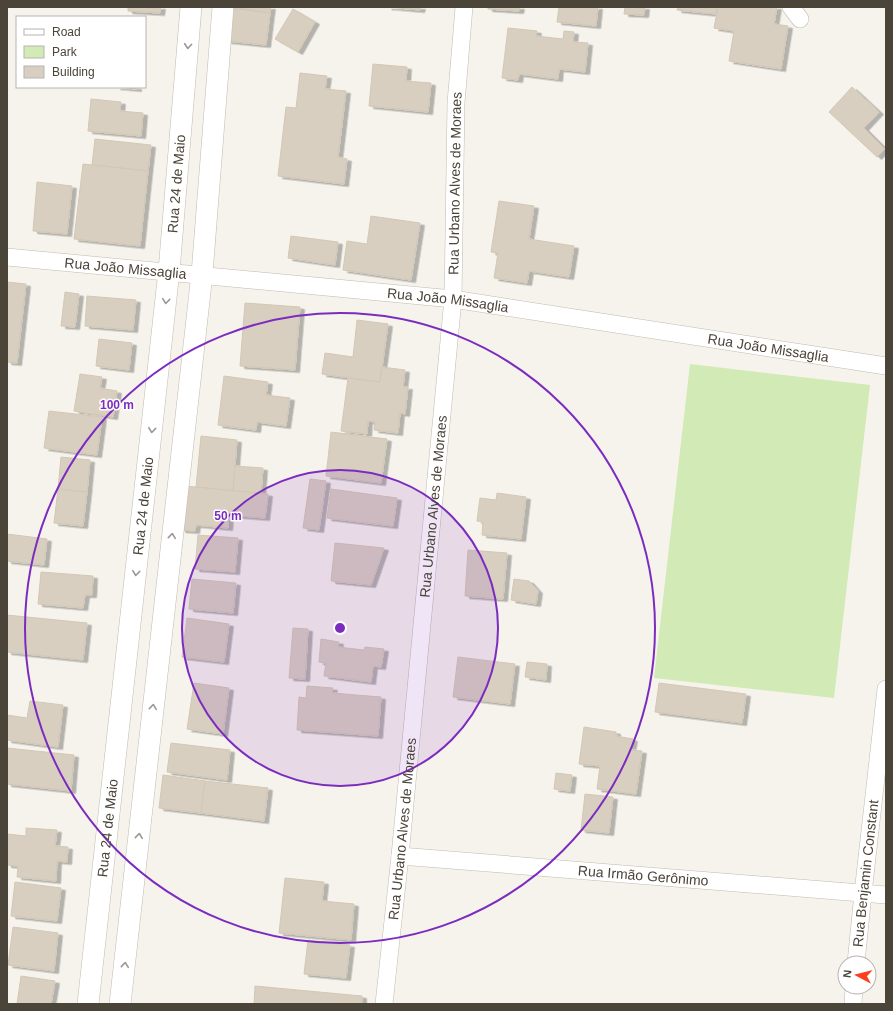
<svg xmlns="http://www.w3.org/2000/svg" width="893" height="1011" font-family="Helvetica,sans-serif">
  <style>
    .green { fill: #d2eab5 }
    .building { fill: #d8cfc1; stroke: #d3c7b4; filter: url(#shadow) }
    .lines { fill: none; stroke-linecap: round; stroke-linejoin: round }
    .minor-casing { stroke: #c2bbae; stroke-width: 18 }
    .tertiary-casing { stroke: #c2bbae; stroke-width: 22 }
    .minor { stroke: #fff; stroke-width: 17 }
    .tertiary { stroke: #fff; stroke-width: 21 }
    .oneway { stroke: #9c9892 }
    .ring { fill: none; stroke: #7b2cbf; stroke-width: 2 }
    .labels { text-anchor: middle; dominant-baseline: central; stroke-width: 3; stroke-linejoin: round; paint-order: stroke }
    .street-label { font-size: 14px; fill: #4b4439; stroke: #fff }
    .centre { fill: #7b2cbf; stroke: #fff; stroke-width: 2 }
    .ring-label { font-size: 12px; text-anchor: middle; font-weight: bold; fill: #7b2cbf; stroke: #fff; stroke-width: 3; stroke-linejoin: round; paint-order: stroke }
  </style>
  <defs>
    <filter id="shadow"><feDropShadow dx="4.5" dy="2.5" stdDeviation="0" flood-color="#0004"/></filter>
  </defs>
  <rect width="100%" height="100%" fill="#f6f3ec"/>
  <polygon class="green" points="690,364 870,385 834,698 654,678"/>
  <g class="building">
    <polygon points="128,7 161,7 160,13 128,11"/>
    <polygon points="232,7 271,7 270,13"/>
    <polygon points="387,7 421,7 420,10"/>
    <polygon points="488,7 520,7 519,11 488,9"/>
    <polygon points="559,7 598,7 596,26 557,22"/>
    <polygon points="625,7 645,7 644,15 624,14"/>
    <polygon points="678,7 717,7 716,14 677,10"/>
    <polygon points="718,7 777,7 774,24 788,26 781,69 729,61 734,31 714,28"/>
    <polygon points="231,8 270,13 266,45 227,41"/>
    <polygon points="293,9 315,22 298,52 275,39"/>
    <polygon points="508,28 537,31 536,36 563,39 564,31 574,32 573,42 588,43 585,72 559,69 558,79 519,74 518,80 502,78"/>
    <polygon points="373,64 407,67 406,81 431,83 428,112 369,106"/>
    <polygon points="300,73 327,76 325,89 346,91 338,157 347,159 344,184 278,176 286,107 296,108"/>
    <polygon points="116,87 137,87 137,89"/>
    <polygon points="852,87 879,112 864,128 885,149 877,157 829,112"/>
    <polygon points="91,99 121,102 120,111 143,113 141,136 88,131"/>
    <polygon points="95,139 151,145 148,171 92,165"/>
    <polygon points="83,164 148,171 140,246 74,239"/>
    <polygon points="37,182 72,186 67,234 33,231"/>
    <polygon points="499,201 534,206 529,239 574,246 569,277 529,271 527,283 494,278 498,253 491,252"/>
    <polygon points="371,216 420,223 411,280 343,270 347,241 367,244"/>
    <polygon points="291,236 338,242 335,265 288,258"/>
    <polygon points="7,282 26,284 17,363 7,362"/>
    <polygon points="65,292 79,294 75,327 61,326"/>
    <polygon points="87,296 136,300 133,330 85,326"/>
    <polygon points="245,303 300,307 295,370 240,366"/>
    <polygon points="357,320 388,324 380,382 322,374 325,353 353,357"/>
    <polygon points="99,339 132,343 129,370 96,366"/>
    <polygon points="382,367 405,370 403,387 408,387 405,414 400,413 398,433 374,430 375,422 368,421 367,434 341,431 348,378 380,382"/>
    <polygon points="80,374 102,377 100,388 117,391 113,417 74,411"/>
    <polygon points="224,376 268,382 266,395 290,398 286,426 257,422 256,430 218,425"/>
    <polygon points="49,411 102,417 97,455 44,448"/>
    <polygon points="331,432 387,439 381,483 326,476"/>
    <polygon points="201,436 237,440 233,491 196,487"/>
    <polygon points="61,457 90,460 87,492 58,489"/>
    <polygon points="235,466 263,468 261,493 233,491"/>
    <polygon points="310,479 326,481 319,530 303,528"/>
    <polygon points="185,486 268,494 265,518 229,515 228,528 196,525 195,531 181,530"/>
    <polygon points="58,489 87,492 83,526 54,523"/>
    <polygon points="331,489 397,498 393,526 327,518"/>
    <polygon points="497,493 526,497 521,539 482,535 483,522 477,521 480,498 496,500"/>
    <polygon points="7,534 47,539 44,565 7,561"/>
    <polygon points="198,535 238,538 235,572 195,569"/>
    <polygon points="335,543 384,548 371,585 331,581"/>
    <polygon points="468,550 507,553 503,599 465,596"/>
    <polygon points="41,572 93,576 92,595 85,595 83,608 38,604"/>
    <polygon points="192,579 236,583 233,613 189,609"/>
    <polygon points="514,579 529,581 538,591 536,604 511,600"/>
    <polygon points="7,615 87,623 83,660 7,652"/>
    <polygon points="187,618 229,624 224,662 182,657"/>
    <polygon points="293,628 308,629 305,679 289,678"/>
    <polygon points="321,639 339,642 338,647 364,650 365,647 384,649 381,667 373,666 371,682 324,676 326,663 319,662"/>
    <polygon points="458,657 515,664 510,704 453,697"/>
    <polygon points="527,662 547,664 546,680 525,677"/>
    <polygon points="194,683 229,688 223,734 187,729"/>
    <polygon points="659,683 746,694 742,723 655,712"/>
    <polygon points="307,686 333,688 332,693 381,697 378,736 297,730 299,697 306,698"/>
    <polygon points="30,701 63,705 58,747 7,740 7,715 27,718"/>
    <polygon points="584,727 616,732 616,736 633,739 631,750 642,751 636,794 597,789 600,766 579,764"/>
    <polygon points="171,743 230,750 227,780 167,772"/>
    <polygon points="7,748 74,755 71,791 7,784"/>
    <polygon points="556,773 572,775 570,791 554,789"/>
    <polygon points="163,775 205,781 201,813 159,808"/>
    <polygon points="205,781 268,788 264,821 201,813"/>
    <polygon points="585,794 613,797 609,833 581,830"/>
    <polygon points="26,828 57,830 55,846 68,847 67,862 57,861 56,881 17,877 18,866 7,865 7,834 26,836"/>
    <polygon points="285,878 324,882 322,901 354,904 351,940 279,933"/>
    <polygon points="15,882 61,888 57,921 11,916"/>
    <polygon points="13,927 58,933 54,971 8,965"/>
    <polygon points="308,940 350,945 346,978 304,974"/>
    <polygon points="21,976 55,981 51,1004 17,1004"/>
    <polygon points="255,986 362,996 362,1004 254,1004"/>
  </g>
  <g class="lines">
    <defs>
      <g id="minor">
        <polyline points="791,7 800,19"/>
        <path id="s1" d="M7,257L453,299L886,366"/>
        <path id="s2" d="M400,856L886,895"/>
        <path id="s3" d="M856,963L863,893L886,689"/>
        <path id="s4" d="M384,1004L400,856L453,299L456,103L464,7"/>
        <polyline points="853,1004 854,987"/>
      </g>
      <g id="tertiary">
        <path id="s5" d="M88,1004L169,271L191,7"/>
        <polyline points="120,1004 202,274 223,7"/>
      </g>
    </defs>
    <use href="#minor" class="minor-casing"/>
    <use href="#tertiary" class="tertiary-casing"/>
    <use href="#minor" class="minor"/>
    <use href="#tertiary" class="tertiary"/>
  </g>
  <defs><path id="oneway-chevron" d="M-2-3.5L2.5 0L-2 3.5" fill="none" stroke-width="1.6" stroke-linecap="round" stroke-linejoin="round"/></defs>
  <g class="oneway">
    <use href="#oneway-chevron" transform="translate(188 46) rotate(95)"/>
    <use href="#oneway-chevron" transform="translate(166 301) rotate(96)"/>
    <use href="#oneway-chevron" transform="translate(152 430) rotate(96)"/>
    <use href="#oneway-chevron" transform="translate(172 536) rotate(-84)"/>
    <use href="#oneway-chevron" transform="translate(136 573) rotate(96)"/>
    <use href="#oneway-chevron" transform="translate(153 707) rotate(-84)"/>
    <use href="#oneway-chevron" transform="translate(139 836) rotate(-84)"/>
    <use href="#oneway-chevron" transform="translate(125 965) rotate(-84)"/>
  </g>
  <circle cx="340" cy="628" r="158" fill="#7b2cbf" fill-opacity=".12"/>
  <g class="ring">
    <circle cx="340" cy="628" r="158"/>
    <circle cx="340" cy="628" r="315"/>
  </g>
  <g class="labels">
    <g class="street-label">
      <text stroke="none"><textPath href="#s4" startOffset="824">Rua Urbano Alves de Moraes</textPath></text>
      <text stroke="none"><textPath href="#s5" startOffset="825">Rua 24 de Maio</textPath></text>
      <text stroke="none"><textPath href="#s1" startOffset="119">Rua João Missaglia</textPath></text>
      <text stroke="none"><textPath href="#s1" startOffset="443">Rua João Missaglia</textPath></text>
      <text stroke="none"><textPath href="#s1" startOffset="767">Rua João Missaglia</textPath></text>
      <text stroke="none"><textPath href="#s5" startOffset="501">Rua 24 de Maio</textPath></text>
      <text stroke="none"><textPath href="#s4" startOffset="500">Rua Urbano Alves de Moraes</textPath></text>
      <text stroke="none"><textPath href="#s5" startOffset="177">Rua 24 de Maio</textPath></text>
      <text stroke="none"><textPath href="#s4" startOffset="176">Rua Urbano Alves de Moraes</textPath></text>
      <text stroke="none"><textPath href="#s3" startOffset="90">Rua Benjamin Constant</textPath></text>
      <text stroke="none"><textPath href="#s2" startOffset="244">Rua Irmão Gerônimo</textPath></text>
    </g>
  </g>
  <circle cx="340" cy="628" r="6" class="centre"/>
  <g class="ring-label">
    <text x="117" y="409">100 m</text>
    <text x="228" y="520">50 m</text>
  </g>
  <rect width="893" height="1011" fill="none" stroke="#4b4439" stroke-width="16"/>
  <rect x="16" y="16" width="130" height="72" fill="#ffffff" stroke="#b7b4b0"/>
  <rect x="24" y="29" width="20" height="6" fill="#ffffff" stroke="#b7b4b0"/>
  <text x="52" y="36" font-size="12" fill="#4b4439">Road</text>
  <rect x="24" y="46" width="20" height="12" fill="#d2eab5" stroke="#b7b4b0"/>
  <text x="52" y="56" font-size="12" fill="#4b4439">Park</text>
  <rect x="24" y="66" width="20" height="12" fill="#d8cfc1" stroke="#b7b4b0"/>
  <text x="52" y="76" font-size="12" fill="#4b4439">Building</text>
  <g transform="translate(857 975) rotate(277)"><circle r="19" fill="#ffffff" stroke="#b7b4b0"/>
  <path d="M0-3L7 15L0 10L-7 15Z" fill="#fc3f1d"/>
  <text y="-6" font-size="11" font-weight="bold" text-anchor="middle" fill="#4b4439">N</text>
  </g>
</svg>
